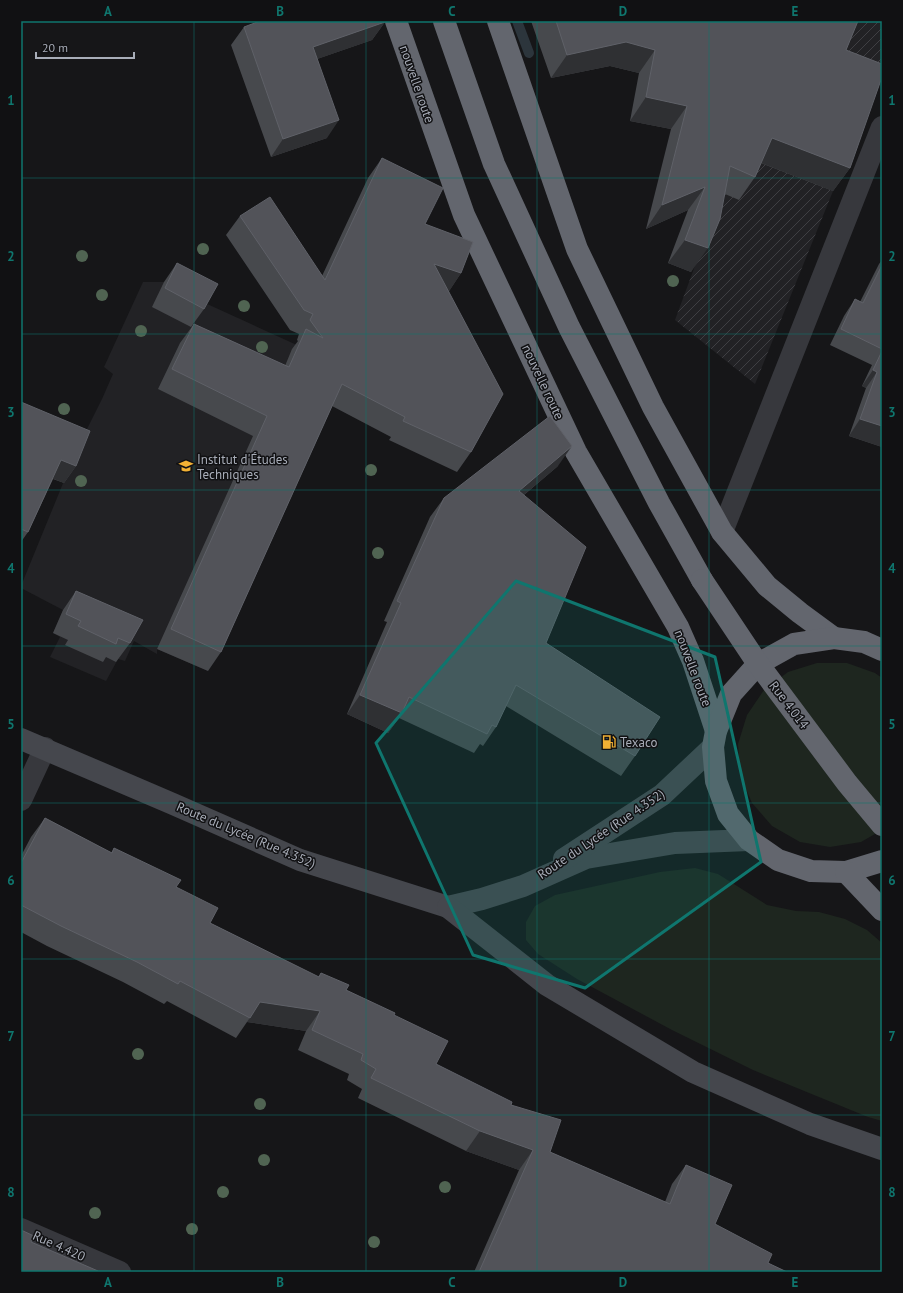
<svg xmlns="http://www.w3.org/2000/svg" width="903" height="1293" font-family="'PT Sans',sans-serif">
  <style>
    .built { fill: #222225 }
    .industrial { fill: url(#industrial-furrows) }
    .green { fill: #1e261f }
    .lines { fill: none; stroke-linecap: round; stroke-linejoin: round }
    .stream { stroke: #2c353c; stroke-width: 10 }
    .street { stroke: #37383d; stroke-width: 22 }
    .secondary { stroke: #45474d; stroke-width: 22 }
    .highway { stroke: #63666e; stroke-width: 22 }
    .highway-bridge { stroke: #63666e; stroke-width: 22 }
    .tree { fill: #506452 }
    .wall { fill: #47494d }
    .shaded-wall { fill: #2f3033 }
    .building { fill: #525359; stroke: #5f6168 }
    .marked { fill: #0f766e; fill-opacity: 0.2; stroke: #0f766e; stroke-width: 3; stroke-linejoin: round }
    .grid { fill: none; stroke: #0f766e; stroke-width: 1; stroke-opacity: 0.55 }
    .labels { text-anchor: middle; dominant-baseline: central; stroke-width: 3; stroke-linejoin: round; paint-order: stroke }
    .street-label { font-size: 13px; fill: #a8adb8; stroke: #111113 }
    .poi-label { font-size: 13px; fill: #a8adb8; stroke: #111113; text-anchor: start }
    .neatline { fill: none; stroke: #0f766e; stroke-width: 1.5 }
    .grid-label { font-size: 13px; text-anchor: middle; font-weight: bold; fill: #0f766e }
  </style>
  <defs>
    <pattern id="industrial-furrows" width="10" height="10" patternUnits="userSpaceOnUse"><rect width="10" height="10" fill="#222225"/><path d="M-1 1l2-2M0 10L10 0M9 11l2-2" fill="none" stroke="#3f3f43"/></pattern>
  </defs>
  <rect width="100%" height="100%" fill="#161618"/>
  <polygon class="built" points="143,282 164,282 205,303 345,367 208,671 157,649 157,654 134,641 125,661 118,659 106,681 50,657 60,637 53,633 63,610 21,588 21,586 77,449 102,399 113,374 104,367"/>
  <polygon class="industrial" points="791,21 882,21 882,64 853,136 833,191 755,384 675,320 722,193"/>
  <g class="green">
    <polygon points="817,663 847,663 875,673 882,678 882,830 861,842 830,847 800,842 772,826 752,803 740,775 738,744 747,715 764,690 788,672"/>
    <polygon points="695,868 718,874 767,905 796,911 819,912 845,919 867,930 882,943 882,1121 868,1117 753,1070 672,1030 577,979 538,954 526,940 526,922 535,906 555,895 660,872"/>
  </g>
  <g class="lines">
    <polyline class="stream" points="517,21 529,53"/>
    <g class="street">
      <polyline points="722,532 882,127"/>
      <polyline points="21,800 45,748"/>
      <polyline points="21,1229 120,1272"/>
    </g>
    <g class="secondary">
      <polyline points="21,739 173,804 300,860 448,907 482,899 523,886 586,858 675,843 749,840"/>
      <polyline points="564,859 662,795 713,747"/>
      <polyline points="448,907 547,985 693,1072 810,1124 882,1149"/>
    </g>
    <g class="highway">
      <polyline points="396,21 464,215 576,452 678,627 693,661 716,731"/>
      <polyline points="444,21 494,164 569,327 659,503 702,580"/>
      <polyline points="498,21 577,249 653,407 722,532 767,586 800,613 834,638"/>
      <polyline points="882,650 864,642 834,638 794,644 758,664 731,694 716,731 713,747 716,781 728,814 749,840 778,860 811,871 846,872 882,861"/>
      <polyline points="846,872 882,910"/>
    </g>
    <polyline class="highway-bridge" points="702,580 756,661 847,783 882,825"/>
  </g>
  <g class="tree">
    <circle cx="203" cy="249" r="6"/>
    <circle cx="82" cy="256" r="6"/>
    <circle cx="673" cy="281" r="6"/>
    <circle cx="102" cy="295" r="6"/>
    <circle cx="244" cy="306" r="6"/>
    <circle cx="141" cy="331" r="6"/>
    <circle cx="262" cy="347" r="6"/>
    <circle cx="64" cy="409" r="6"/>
    <circle cx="371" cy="470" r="6"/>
    <circle cx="81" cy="481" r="6"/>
    <circle cx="378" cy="553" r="6"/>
    <circle cx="138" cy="1054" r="6"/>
    <circle cx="260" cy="1104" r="6"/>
    <circle cx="264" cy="1160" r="6"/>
    <circle cx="445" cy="1187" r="6"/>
    <circle cx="223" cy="1192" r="6"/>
    <circle cx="95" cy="1213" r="6"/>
    <circle cx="192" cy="1229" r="6"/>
    <circle cx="374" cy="1242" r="6"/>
  </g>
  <g class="wall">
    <polygon points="531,21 858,21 846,50 850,168 833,191 761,163 755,177 739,200 725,194 691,272 668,263 688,210 646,229 671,129 630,121 639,73 610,66 551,78"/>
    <polygon points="385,22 372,40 317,59 327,138 271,157 231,45 244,27"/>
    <polygon points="382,158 425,224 461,273 449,291 471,452 457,472 389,440 391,437 332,406 221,652 208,671 157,649 253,436 158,389 180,343 194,324 285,366 292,349 298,341 297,340 299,334 290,330 226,235 240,216 322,276 368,178"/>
    <polygon points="882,260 882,447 849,436 866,388 862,386 872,365 830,345 844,316 855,299 860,302 879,264"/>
    <polygon points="177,263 204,309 191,327 152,307 164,282"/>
    <polygon points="21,402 76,466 64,483 53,479 28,532 21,542"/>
    <polygon points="558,466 524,495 546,643 635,756 621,776 506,706 496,727 483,746 480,744 474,753 399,718 388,733 347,714 387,622 384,621 430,517 444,498"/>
    <polygon points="76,591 130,643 116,662 106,657 103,662 65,645 68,640 53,633 63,610"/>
    <polygon points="45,818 111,853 114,848 176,887 210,923 318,977 321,973 346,990 394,1015 436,1064 511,1105 550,1152 665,1202 672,1184 686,1165 715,1224 768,1263 787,1272 474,1272 519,1170 466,1151 358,1098 362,1089 347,1080 349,1074 298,1050 306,1031 247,1022 236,1038 167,1001 164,1004 123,982 47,946 21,932 21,856 31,837"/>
  </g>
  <g class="shaded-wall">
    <polygon points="385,22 372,40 300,65 313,47"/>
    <polygon points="626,42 655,50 639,73 610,66 551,78 567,55"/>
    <polygon points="646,97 687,106 671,129 630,121"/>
    <polygon points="339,120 327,138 271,157 283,139"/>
    <polygon points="772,138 850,168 833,191 756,161"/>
    <polygon points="705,187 688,210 646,229 662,205"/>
    <polygon points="685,240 708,248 691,272 668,263"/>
    <polygon points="434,264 461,273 448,293"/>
    <polygon points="873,370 877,372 866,388 862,386"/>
    <polygon points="860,419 882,426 882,447 849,436"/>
    <polygon points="572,446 558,466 506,510 519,491"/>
    <polygon points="61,460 76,466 64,483 49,477"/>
    <polygon points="360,695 402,713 388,733 347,714"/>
    <polygon points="260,1002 320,1011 306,1031 247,1022"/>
    <polygon points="480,1131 533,1150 519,1170 466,1151"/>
  </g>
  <g class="building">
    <polygon points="260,21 385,21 385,22 313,47 339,120 283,139 244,27"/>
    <polygon points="556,21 858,21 846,50 882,64 882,77 850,168 772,138 755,177 730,166 720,219 708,248 685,240 705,187 662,205 687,106 646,97 655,50 626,42 567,55"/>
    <polygon points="382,158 443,188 425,224 473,242 461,273 434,264 503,394 471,452 403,421 405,417 342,384 221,652 171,629 267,416 172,369 194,324 289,367 306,329 323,338 310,320 313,314 304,310 240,216 270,197 325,280"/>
    <polygon points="177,263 218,284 204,309 165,288"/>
    <polygon points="882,265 882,349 841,329 855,299 863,303"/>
    <polygon points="882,351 882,426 860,419 877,372 873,370"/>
    <polygon points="21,402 90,431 76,466 61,460 28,532 21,529"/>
    <polygon points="550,416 572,446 519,491 586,547 546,643 660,717 635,756 516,685 496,727 492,725 487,734 409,697 402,713 360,695 401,603 397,601 444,498"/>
    <polygon points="76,591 143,620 130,643 118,638 116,644 78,626 81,621 66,614"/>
    <polygon points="45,818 112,853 114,848 181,880 176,887 218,908 210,923 319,977 321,973 349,985 346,990 395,1013 394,1015 448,1041 436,1064 512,1102 511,1105 561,1120 550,1152 670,1204 686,1165 732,1185 715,1224 772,1254 768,1263 787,1272 479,1272 533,1150 480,1131 371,1078 376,1069 361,1060 363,1054 312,1030 320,1011 260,1002 250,1018 180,981 178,984 137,962 61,926 21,905 21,863"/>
    <polygon points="21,1230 34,1236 31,1242 98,1271 97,1272 21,1272"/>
  </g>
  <path class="marked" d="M516,581L715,657L761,862L585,988L473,955L376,743Z"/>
  <path class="grid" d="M194,21V1272M366,21V1272M537,21V1272M709,21V1272M21,178H882M21,334H882M21,490H882M21,646H882M21,803H882M21,959H882M21,1115H882"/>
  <defs>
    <symbol id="school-bare" viewBox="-9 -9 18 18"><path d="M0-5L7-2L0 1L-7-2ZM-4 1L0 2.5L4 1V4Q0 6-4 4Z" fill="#f2b134" stroke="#111113" stroke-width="2.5" paint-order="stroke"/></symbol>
    <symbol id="fuel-bare" viewBox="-9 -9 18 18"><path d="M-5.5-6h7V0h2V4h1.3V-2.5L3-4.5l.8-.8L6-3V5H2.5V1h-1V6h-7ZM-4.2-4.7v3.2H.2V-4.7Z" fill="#f2b134" stroke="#111113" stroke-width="2.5" paint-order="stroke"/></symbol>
  </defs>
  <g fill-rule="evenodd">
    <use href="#school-bare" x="176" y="456" width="20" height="20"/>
    <use href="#fuel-bare" x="599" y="732" width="20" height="20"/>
  </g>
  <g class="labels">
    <g class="street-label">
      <text transform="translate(417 84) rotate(71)">nouvelle route</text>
      <text transform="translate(543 382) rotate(65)">nouvelle route</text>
      <text transform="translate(693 668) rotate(69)">nouvelle route</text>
      <text transform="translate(789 705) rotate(53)">Rue 4.014</text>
      <text transform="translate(601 834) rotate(-34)">Route du Lycée (Rue 4.352)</text>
      <text transform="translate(246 835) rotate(23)">Route du Lycée (Rue 4.352)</text>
      <text transform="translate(59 1246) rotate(24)">Rue 4.420</text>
    </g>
    <g class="poi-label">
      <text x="197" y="459">Institut d'Études<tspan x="197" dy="15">Techniques</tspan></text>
      <text x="620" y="742">Texaco</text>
    </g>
  </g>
  <rect width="903" height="1293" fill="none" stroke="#111113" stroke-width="44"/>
  <path d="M36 52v6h98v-6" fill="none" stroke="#a8adb8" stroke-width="2"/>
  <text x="42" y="52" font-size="12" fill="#a8adb8" stroke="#111113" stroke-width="3" paint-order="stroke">20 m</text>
  <rect x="22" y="22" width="859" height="1249" class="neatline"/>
  <g class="grid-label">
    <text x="108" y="16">A</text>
    <text x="280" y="16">B</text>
    <text x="452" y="16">C</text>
    <text x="623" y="16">D</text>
    <text x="795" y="16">E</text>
    <text x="11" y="105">1</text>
    <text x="892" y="105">1</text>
    <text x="11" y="261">2</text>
    <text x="892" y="261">2</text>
    <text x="11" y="417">3</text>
    <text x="892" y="417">3</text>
    <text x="11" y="573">4</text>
    <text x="892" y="573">4</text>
    <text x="11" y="729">5</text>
    <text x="892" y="729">5</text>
    <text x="11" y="885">6</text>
    <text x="892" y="885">6</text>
    <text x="11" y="1041">7</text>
    <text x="892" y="1041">7</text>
    <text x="11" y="1197">8</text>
    <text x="892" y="1197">8</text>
    <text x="108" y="1287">A</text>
    <text x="280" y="1287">B</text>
    <text x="452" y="1287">C</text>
    <text x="623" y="1287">D</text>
    <text x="795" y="1287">E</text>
  </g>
</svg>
